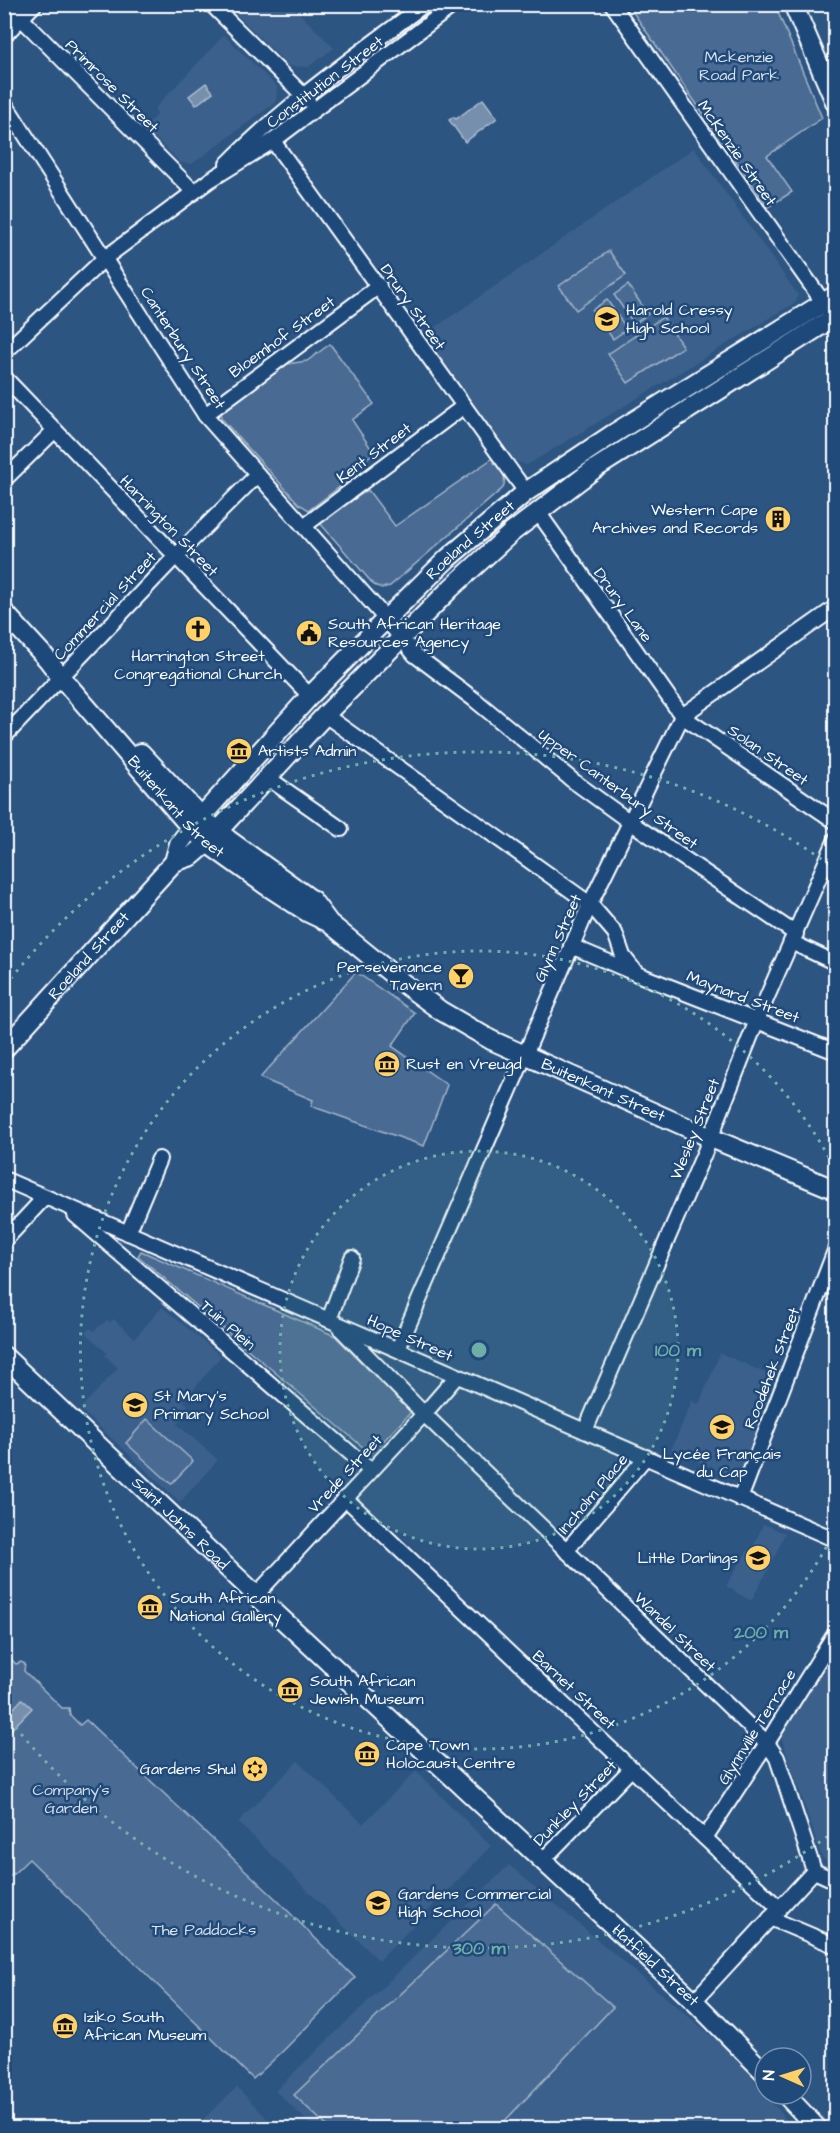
<svg xmlns="http://www.w3.org/2000/svg" width="840" height="2133" font-family="'Architects Daughter',sans-serif">
  <style>
    .built { fill: #3b618b }
    .green { fill: #486b92; stroke: #a4b5c8; stroke-width: 1.5 }
    .water { fill: #748fad; stroke: #acbcce; stroke-width: 1.5 }
    .lines { fill: none; stroke-linecap: round; stroke-linejoin: round }
    .street-casing { stroke: #fff; stroke-width: 18 }
    .secondary-casing { stroke: #fff; stroke-width: 22 }
    .street { stroke: #1f4a7a; stroke-width: 14 }
    .secondary { stroke: #1f4a7a; stroke-width: 18 }
    .ring { fill: none; stroke: #6fada8; stroke-width: 3; stroke-dasharray: 3 6 }
    .labels { text-anchor: middle; dominant-baseline: central; stroke-width: 5; stroke-linejoin: round; paint-order: stroke }
    .park-label { font-size: 16px; fill: #dae1e9; stroke: #1f4a7a }
    .street-label { font-size: 16px; fill: #fff; stroke: #1f4a7a }
    .poi-label { font-size: 16px; fill: #fff; stroke: #1f4a7a; text-anchor: start }
    .centre { fill: #6fada8; stroke: #1f4a7a; stroke-width: 3 }
    .ring-label { font-size: 18px; text-anchor: middle; font-weight: bold; fill: #6fada8; stroke: #1f4a7a; stroke-width: 5; stroke-linejoin: round; paint-order: stroke }
  </style>
  <rect width="100%" height="100%" fill="#2c5582"/>
  <filter id="ink" filterUnits="userSpaceOnUse"><feTurbulence type="fractalNoise" baseFrequency=".0167" numOctaves="2"/><feDisplacementMap in="SourceGraphic" scale="12" xChannelSelector="R" yChannelSelector="G"/><feConvolveMatrix kernelMatrix="1 2 1 2 8 2 1 2 1" color-interpolation-filters="sRGB"/></filter>
  <g filter="url(#ink)">
    <g class="built">
      <polygon points="227,5 291,5 334,48 308,67 289,66"/>
      <polygon points="224,35 277,87 276,102 192,164 181,163 144,127 158,114 154,109"/>
      <polygon points="694,148 798,295 796,302 527,465 514,461 423,336"/>
      <polygon points="162,1307 221,1356 184,1401 191,1409 177,1424 218,1460 180,1502 80,1409 118,1368 105,1355 107,1353 85,1332 90,1328 94,1331 107,1320 110,1322 113,1319 135,1338"/>
      <polygon points="720,1353 781,1380 741,1480 671,1450 692,1401 699,1404"/>
      <polygon points="763,1524 785,1533 771,1565 751,1601 726,1586 747,1551 751,1552"/>
      <polygon points="835,1649 836,1857 830,1865 822,1857 781,1736"/>
      <polygon points="298,1761 363,1824 416,1771 491,1846 379,1961 238,1822"/>
      <polygon points="509,1865 734,2055 793,2128 314,2128 275,2091"/>
      <polygon points="237,2087 276,2128 194,2128"/>
    </g>
    <g class="green">
      <polygon points="628,5 775,5 822,118 767,156 792,192 768,207"/>
      <polygon points="609,251 626,275 576,310 559,286"/>
      <polygon points="628,285 648,314 634,324 614,295"/>
      <polygon points="607,300 627,329 613,339 592,310"/>
      <polygon points="663,317 683,347 628,383 608,354"/>
      <polygon points="330,344 374,404 352,420 374,453 352,469 354,476 309,510 299,504 221,418 221,413 287,364 307,361"/>
      <path d="M493,458C500,468 508,475 503,488L390,586L382,588L374,585L319,522L368,490L395,526Z"/>
      <polygon points="356,972 415,1013 392,1046 447,1085 424,1146 311,1106 313,1100 260,1078"/>
      <polygon points="141,1251 335,1336 411,1412 371,1454 138,1256"/>
      <polygon points="147,1419 193,1461 171,1484 126,1443"/>
      <polygon points="4,1652 16,1664 21,1662 25,1664 24,1671 62,1708 69,1708 70,1715 80,1725 86,1720 276,1899 355,1978 284,2050 253,2079 29,1859 11,1876 5,1876"/>
      <polygon points="496,1904 613,2007 498,2128 329,2128 294,2095"/>
    </g>
    <g class="water">
      <polygon points="206,83 213,92 196,105 189,96"/>
      <polygon points="483,99 497,118 465,142 449,120 453,117 456,119"/>
      <polygon points="22,1699 32,1708 5,1736 5,1718"/>
    </g>
    <g class="lines">
      <defs>
        <g id="street">
          <polyline points="7,4 194,192"/>
          <polyline points="211,4 308,100"/>
          <polyline points="612,4 828,309"/>
          <polyline points="4,36 35,4"/>
          <polyline points="4,102 205,415 386,619 415,655 475,700 572,780 630,822 796,934"/>
          <polyline points="273,141 526,492"/>
          <path d="M227,164C287,103 357,55 425,4"/>
          <polyline points="4,353 105,258 210,180 273,141 455,4"/>
          <polyline points="4,377 310,696"/>
          <polyline points="205,415 379,286"/>
          <polyline points="4,480 55,430"/>
          <polyline points="538,512 682,716 836,822"/>
          <polyline points="304,526 464,406"/>
          <polyline points="325,715 590,904 615,933 623,956 637,974"/>
          <polyline points="4,737 175,557 257,475"/>
          <polyline points="268,778 341,829"/>
          <polyline points="791,942 836,963"/>
          <polyline points="571,946 637,974 836,1052"/>
          <polyline points="4,1179 836,1540"/>
          <polyline points="75,1215 371,1471"/>
          <polyline points="128,1233 159,1159"/>
          <polyline points="4,1241 45,1197"/>
          <polyline points="329,1320 352,1258"/>
          <polyline points="340,1328 424,1414 767,1743 777,1758 814,1871"/>
          <polyline points="398,1349 590,904 682,716 836,607"/>
          <polyline points="585,1431 706,1149 757,1020 836,839"/>
          <polyline points="345,1498 779,1908"/>
          <polyline points="740,1499 836,1248"/>
          <polyline points="566,1551 646,1457"/>
          <polyline points="256,1595 424,1414 457,1376"/>
          <polyline points="705,1838 767,1743 836,1632"/>
          <polyline points="542,1861 632,1768"/>
          <polyline points="814,1871 836,1881"/>
          <polyline points="770,1918 836,1946"/>
          <polyline points="694,2001 814,1871"/>
        </g>
        <g id="secondary">
          <polyline points="793,4 836,104"/>
          <path id="s1" d="M4,612L48,660L61,677L191,828L207,843L267,886L307,912L328,922L403,983L441,1011L491,1040L711,1138L836,1190"/>
          <polyline points="141,753 201,817 229,840 312,900 327,920"/>
          <polyline points="174,862 192,856 207,843 325,715 451,588 511,533 593,470 836,316"/>
          <path id="s2" d="M4,1049L174,862L179,844L191,828L310,696L386,619L448,558L526,492L613,434L836,295"/>
          <path id="s3" d="M4,1356L256,1595L694,2001L765,2073"/>
          <polyline points="785,2094 817,2128"/>
        </g>
      </defs>
      <use href="#street" class="street-casing"/>
      <use href="#secondary" class="secondary-casing"/>
      <use href="#street" class="street"/>
      <use href="#secondary" class="secondary"/>
    </g>
  </g>
  <circle cx="479" cy="1350" r="199" fill="#6fada8" fill-opacity=".12"/>
  <g class="ring">
    <circle cx="479" cy="1350" r="199"/>
    <path d="M835 1531A399 399 0 1 1 835 1169"/>
    <path d="M835 1831A598 598 0 0 1 5 1714M5 986A598 598 0 0 1 835 869"/>
  </g>
  <defs>
    <symbol id="school-disc" viewBox="-11 -11 22 22"><circle r="9.5" fill="#ffd166" stroke="#1f4a7a"/><path d="M0-5L7-2L0 1L-7-2ZM-4 1L0 2.5L4 1V4Q0 6-4 4Z" fill="#111"/></symbol>
    <symbol id="building-disc" viewBox="-11 -11 22 22"><circle r="9.5" fill="#ffd166" stroke="#1f4a7a"/><path d="M-4-6H4V6H1V3H-1V6H-4ZM-2.5-4.3h1.7v1.8h-1.7ZM.8-4.3h1.7v1.8H.8ZM-2.5-1h1.7V.8h-1.7ZM.8-1h1.7V.8H.8Z" fill="#111"/></symbol>
    <symbol id="church-disc" viewBox="-11 -11 22 22"><circle r="9.5" fill="#ffd166" stroke="#1f4a7a"/><path d="M-1.2-6h2.4v3.5h3.3v2.4h-3.3V6h-2.4V-.1h-3.3v-2.4h3.3Z" fill="#111"/></symbol>
    <symbol id="civic-disc" viewBox="-11 -11 22 22"><circle r="9.5" fill="#ffd166" stroke="#1f4a7a"/><path d="M-.6-6.5H3V-4.5H.6V-3L4-1V1h2V6H-6V1h2V-1L-.6-3ZM-1.2 2.5V6h2.4V2.5Z" fill="#111"/></symbol>
    <symbol id="museum-disc" viewBox="-11 -11 22 22"><circle r="9.5" fill="#ffd166" stroke="#1f4a7a"/><path d="M0-6L6-3V-2H-6V-3ZM-5-1h2V3h-2ZM-1-1h2V3h-2ZM3-1h2V3H3ZM-6 4H6V6H-6Z" fill="#111"/></symbol>
    <symbol id="bar-disc" viewBox="-11 -11 22 22"><circle r="9.5" fill="#ffd166" stroke="#1f4a7a"/><path d="M-6-5H6L.8 .8V4.5H3.5V6h-7V4.5H-.8V.8Z" fill="#111"/></symbol>
    <symbol id="synagogue-disc" viewBox="-11 -11 22 22"><circle r="9.5" fill="#ffd166" stroke="#1f4a7a"/><path d="M0-6.5L5.6 3.2H-5.6ZM0 6.5L5.6-3.2H-5.6Z" fill="#111"/></symbol>
  </defs>
  <g fill-rule="evenodd">
    <use href="#school-disc" x="592" y="304" width="30" height="30"/>
    <use href="#building-disc" x="763" y="504" width="30" height="30"/>
    <use href="#church-disc" x="183" y="614" width="30" height="30"/>
    <use href="#civic-disc" x="294" y="618" width="30" height="30"/>
    <use href="#museum-disc" x="224" y="736" width="30" height="30"/>
    <use href="#bar-disc" x="446" y="961" width="30" height="30"/>
    <use href="#museum-disc" x="372" y="1049" width="30" height="30"/>
    <use href="#school-disc" x="120" y="1390" width="30" height="30"/>
    <use href="#school-disc" x="707" y="1412" width="30" height="30"/>
    <use href="#school-disc" x="743" y="1543" width="30" height="30"/>
    <use href="#museum-disc" x="135" y="1592" width="30" height="30"/>
    <use href="#museum-disc" x="275" y="1675" width="30" height="30"/>
    <use href="#museum-disc" x="352" y="1739" width="30" height="30"/>
    <use href="#synagogue-disc" x="240" y="1754" width="30" height="30"/>
    <use href="#school-disc" x="363" y="1888" width="30" height="30"/>
    <use href="#museum-disc" x="50" y="2011" width="30" height="30"/>
  </g>
  <g class="labels">
    <g class="park-label">
      <text x="739" y="57">Mckenzie<tspan x="739" dy="18">Road Park</tspan></text>
      <text x="71" y="1790">Company's<tspan x="71" dy="18">Garden</tspan></text>
      <text x="204" y="1930">The Paddocks</text>
    </g>
    <g class="street-label">
      <text transform="translate(325 82) rotate(-37)">Constitution Street</text>
      <text transform="translate(112 86) rotate(45)">Primrose Street</text>
      <text transform="translate(737 153) rotate(55)">McKenzie Street</text>
      <text transform="translate(413 307) rotate(55)">Drury Street</text>
      <text transform="translate(282 337) rotate(-36)">Bloemhof Street</text>
      <text transform="translate(183 348) rotate(57)">Canterbury Street</text>
      <text transform="translate(374 453) rotate(-37)">Kent Street</text>
      <text transform="translate(169 526) rotate(46)">Harrington Street</text>
      <text stroke="none"><textPath href="#s2" startOffset="693">Roeland Street</textPath></text>
      <text transform="translate(623 605) rotate(54)">Drury Lane</text>
      <text transform="translate(105 606) rotate(-47)">Commercial Street</text>
      <text transform="translate(768 755) rotate(35)">Solan Street</text>
      <text transform="translate(618 789) rotate(36)">Upper Canterbury Street</text>
      <text stroke="none"><textPath href="#s1" startOffset="260">Buitenkant Street</textPath></text>
      <text transform="translate(558 938) rotate(-66)">Glynn Street</text>
      <text stroke="none"><textPath href="#s2" startOffset="126">Roeland Street</textPath></text>
      <text transform="translate(743 997) rotate(21)">Maynard Street</text>
      <text stroke="none"><textPath href="#s1" startOffset="777">Buitenkant Street</textPath></text>
      <text transform="translate(695 1129) rotate(-68)">Wesley Street</text>
      <text transform="translate(228 1325) rotate(41)">Tuin Plein</text>
      <text transform="translate(410 1338) rotate(24)">Hope Street</text>
      <text transform="translate(772 1368) rotate(-69)">Roodehek Street</text>
      <text transform="translate(345 1474) rotate(-47)">Vrede Street</text>
      <text transform="translate(593 1494) rotate(-50)">Incholm Place</text>
      <text stroke="none"><textPath href="#s3" startOffset="243">Saint Johns Road</textPath></text>
      <text transform="translate(675 1632) rotate(44)">Wandel Street</text>
      <text transform="translate(574 1690) rotate(43)">Barnet Street</text>
      <text transform="translate(757 1727) rotate(-58)">Glynnville Terrace</text>
      <text transform="translate(575 1803) rotate(-46)">Dunkley Street</text>
      <text stroke="none"><textPath href="#s3" startOffset="892">Hatfield Street</textPath></text>
    </g>
    <g class="poi-label">
      <text x="626" y="310">Harold Cressy<tspan x="626" dy="18">High School</tspan></text>
      <text x="758" y="510" text-anchor="end">Western Cape<tspan x="758" dy="18">Archives and Records</tspan></text>
      <text x="328" y="624">South African Heritage<tspan x="328" dy="18">Resources Agency</tspan></text>
      <text x="198" y="656" text-anchor="middle">Harrington Street<tspan x="198" dy="18">Congregational Church</tspan></text>
      <text x="258" y="751">Artists Admin</text>
      <text x="442" y="967" text-anchor="end">Perseverance<tspan x="442" dy="18">Tavern</tspan></text>
      <text x="406" y="1064">Rust en Vreugd</text>
      <text x="154" y="1396">St Mary's<tspan x="154" dy="18">Primary School</tspan></text>
      <text x="722" y="1454" text-anchor="middle">Lycée Français<tspan x="722" dy="18">du Cap</tspan></text>
      <text x="738" y="1558" text-anchor="end">Little Darlings</text>
      <text x="170" y="1598">South African<tspan x="170" dy="18">National Gallery</tspan></text>
      <text x="310" y="1681">South African<tspan x="310" dy="18">Jewish Museum</tspan></text>
      <text x="386" y="1745">Cape Town<tspan x="386" dy="18">Holocaust Centre</tspan></text>
      <text x="236" y="1769" text-anchor="end">Gardens Shul</text>
      <text x="398" y="1894">Gardens Commercial<tspan x="398" dy="18">High School</tspan></text>
      <text x="84" y="2017">Iziko South<tspan x="84" dy="18">African Museum</tspan></text>
    </g>
  </g>
  <circle cx="479" cy="1350" r="9" class="centre"/>
  <g class="ring-label">
    <text x="678" y="1356">100 m</text>
    <text x="761" y="1638">200 m</text>
    <text x="479" y="1954">300 m</text>
  </g>
  <rect width="840" height="2133" fill="none" stroke="#1f4a7a" stroke-width="24"/>
  <rect x="12" y="12" width="816" height="2109" fill="none" stroke="#fff" stroke-width="2" filter="url(#ink)"/>
  <g transform="translate(783 2076) rotate(273)"><circle r="28" fill="#1f4a7a" stroke="#7992af" stroke-width="1.5"/>
  <path d="M0-4.5L10 22L0 15L-10 22Z" fill="#ffd166"/>
  <text y="-9" font-size="16" font-weight="bold" text-anchor="middle" fill="#ffffff">N</text>
  </g>
</svg>
